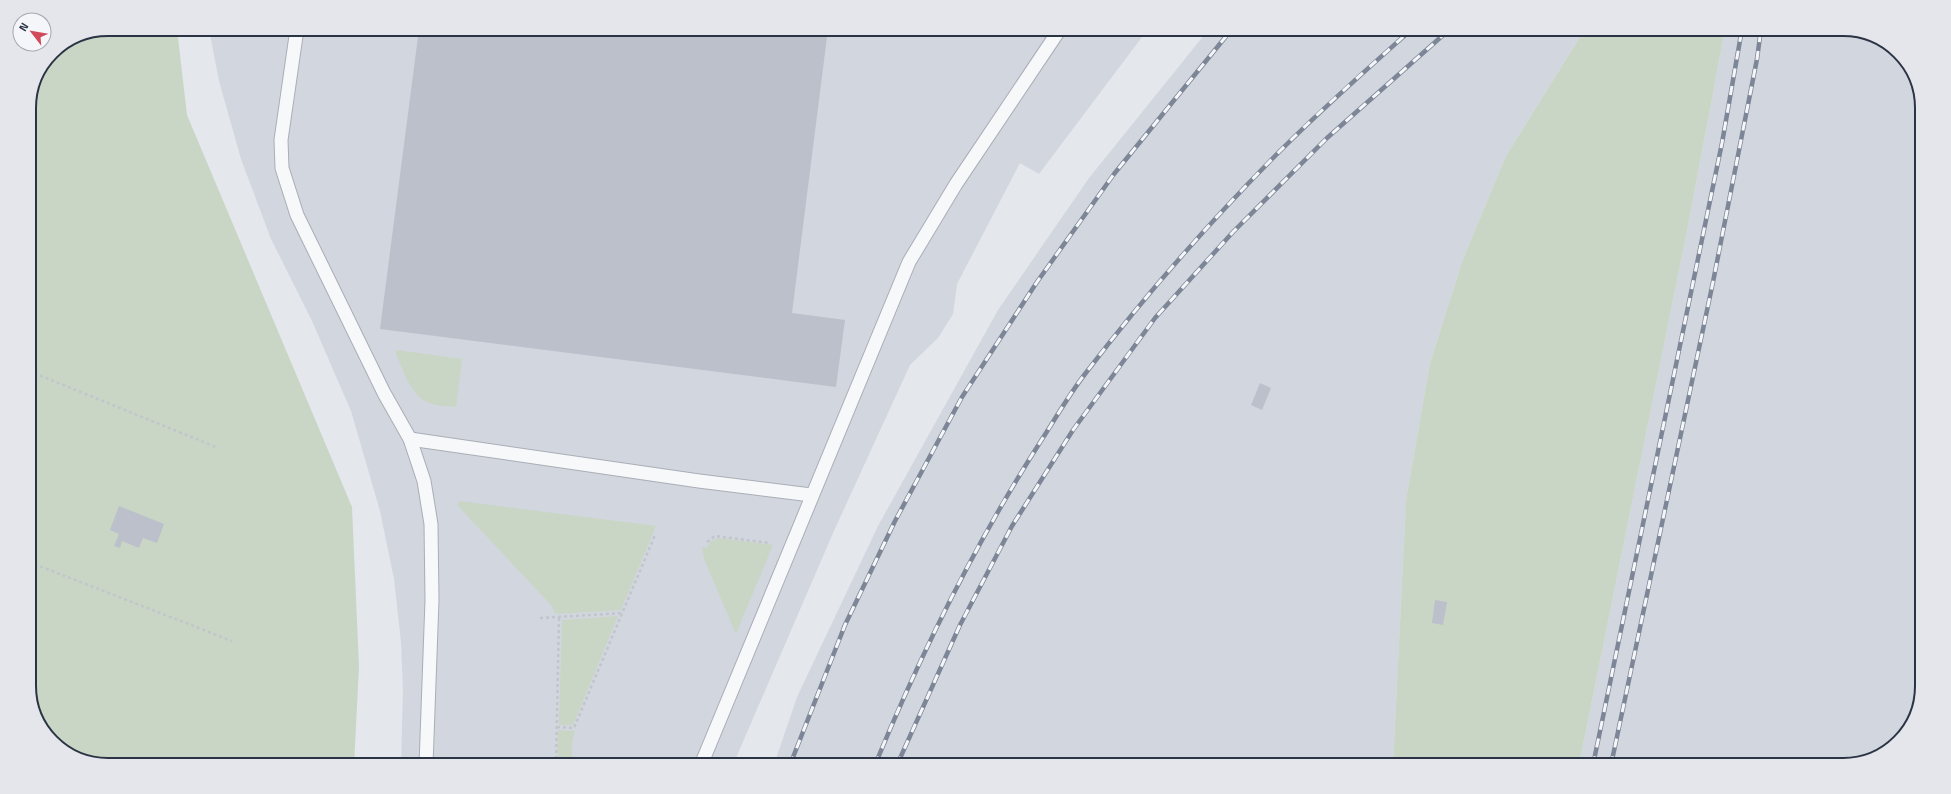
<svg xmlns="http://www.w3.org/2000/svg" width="1951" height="794" font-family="'Titillium Web',sans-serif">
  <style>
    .built { fill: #d2d6de }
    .green { fill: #c9d6c5 }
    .building { fill: #bbc0ca }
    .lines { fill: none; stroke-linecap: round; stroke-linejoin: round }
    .service-casing { stroke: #a9aeb7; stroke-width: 15 }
    .path { stroke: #c2c5cb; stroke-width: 2.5; stroke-dasharray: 3 3; stroke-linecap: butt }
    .service { stroke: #f7f8fa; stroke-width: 13 }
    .rail-casing { stroke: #7d8696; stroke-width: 4.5 }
    .rail { stroke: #f4f6f9; stroke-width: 3; stroke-dasharray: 9; stroke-linecap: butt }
    .rim { fill: none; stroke: #2b3445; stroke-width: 2 }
  </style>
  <rect width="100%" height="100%" fill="#e4e7ec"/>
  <g class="built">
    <polygon points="209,29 1148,29 1039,174 1020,163 957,284 953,314 938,338 910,365 833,533 733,765 401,765 403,691 401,642 394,579 380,511 351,411 312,321 271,239 241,159 219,81"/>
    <polygon points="1209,29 1585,29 1506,156 1463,259 1430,363 1406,500 1393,765 774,765 797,697 878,526 998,310 1089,178"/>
    <polygon points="1725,29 1843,29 1873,35 1909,64 1922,103 1922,686 1916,716 1887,752 1843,765 1579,765 1688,226"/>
  </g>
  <g class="green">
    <polygon points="108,29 177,29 187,115 352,507 359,667 354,765 108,765 78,759 45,734 29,691 29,103 37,73 52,52 78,35"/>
    <polygon points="1585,29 1725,29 1688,226 1579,765 1393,765 1406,500 1430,363 1463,259 1506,156"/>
    <path d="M396,350L462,359L456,407C448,406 439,406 432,404C411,398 404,372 396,354Z"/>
    <polygon points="459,501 656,526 621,610 556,614 551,605 458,506"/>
    <polygon points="719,538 773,545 736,634 704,559 702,547 707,548 710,542"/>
    <polygon points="618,616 573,725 559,725 562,620"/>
    <path d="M558,730L575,731C571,743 571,752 574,765H557Z"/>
  </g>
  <g class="building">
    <polygon points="419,29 828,29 792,313 845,320 836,387 380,329"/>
    <polygon points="1260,383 1271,388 1262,410 1251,405"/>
    <polygon points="119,506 164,524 157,543 143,538 139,548 122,541 120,548 114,546 119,534 110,530"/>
    <polygon points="1435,600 1447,602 1443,625 1432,623"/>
  </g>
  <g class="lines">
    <defs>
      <g id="service">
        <polyline points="297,29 281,140 282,168 297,215 384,393 410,439 424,481 431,524 432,600 426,765"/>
        <polyline points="410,439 699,481 811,495"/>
        <polyline points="701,765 909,262 956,184 1060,29"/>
      </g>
    </defs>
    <use href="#service" class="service-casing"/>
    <g class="path">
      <polyline points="29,371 216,447"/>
      <polyline points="707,542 715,536 770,543"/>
      <polyline points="29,562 232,641"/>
      <polyline points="540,618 623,613"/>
      <polyline points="557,727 574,728 655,535"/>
      <polyline points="556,765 559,617"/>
    </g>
    <use href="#service" class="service"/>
    <defs>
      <g id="rail">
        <polyline points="790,765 845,625 895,521 962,397 1037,282 1114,174 1232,29"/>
        <path d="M875,765C921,653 974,546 1039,444C1054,421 1068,396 1085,374C1143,298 1206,226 1273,158C1317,113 1365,71 1412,29"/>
        <polyline points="897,765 960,625 1012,526 1073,430 1155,318 1233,232 1327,138 1450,29"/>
        <polyline points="1593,765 1722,143 1742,29"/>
        <polyline points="1611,765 1713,282 1757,59 1761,29"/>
      </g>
    </defs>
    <use href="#rail" class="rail-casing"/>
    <use href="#rail" class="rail"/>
  </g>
  <path d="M0 0H1951V794H0ZM108 36H1843A72 72 0 0 1 1915 108V686A72 72 0 0 1 1843 758H108A72 72 0 0 1 36 686V108A72 72 0 0 1 108 36Z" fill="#e4e6eb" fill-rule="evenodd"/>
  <path class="rim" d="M108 36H1843A72 72 0 0 1 1915 108V686A72 72 0 0 1 1843 758H108A72 72 0 0 1 36 686V108A72 72 0 0 1 108 36Z"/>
  <g transform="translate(32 32) rotate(301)"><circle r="19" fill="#f4f6f9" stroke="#a4a8b1"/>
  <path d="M0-3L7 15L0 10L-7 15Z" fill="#d1495b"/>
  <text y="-6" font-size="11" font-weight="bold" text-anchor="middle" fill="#2b3445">N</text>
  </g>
</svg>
